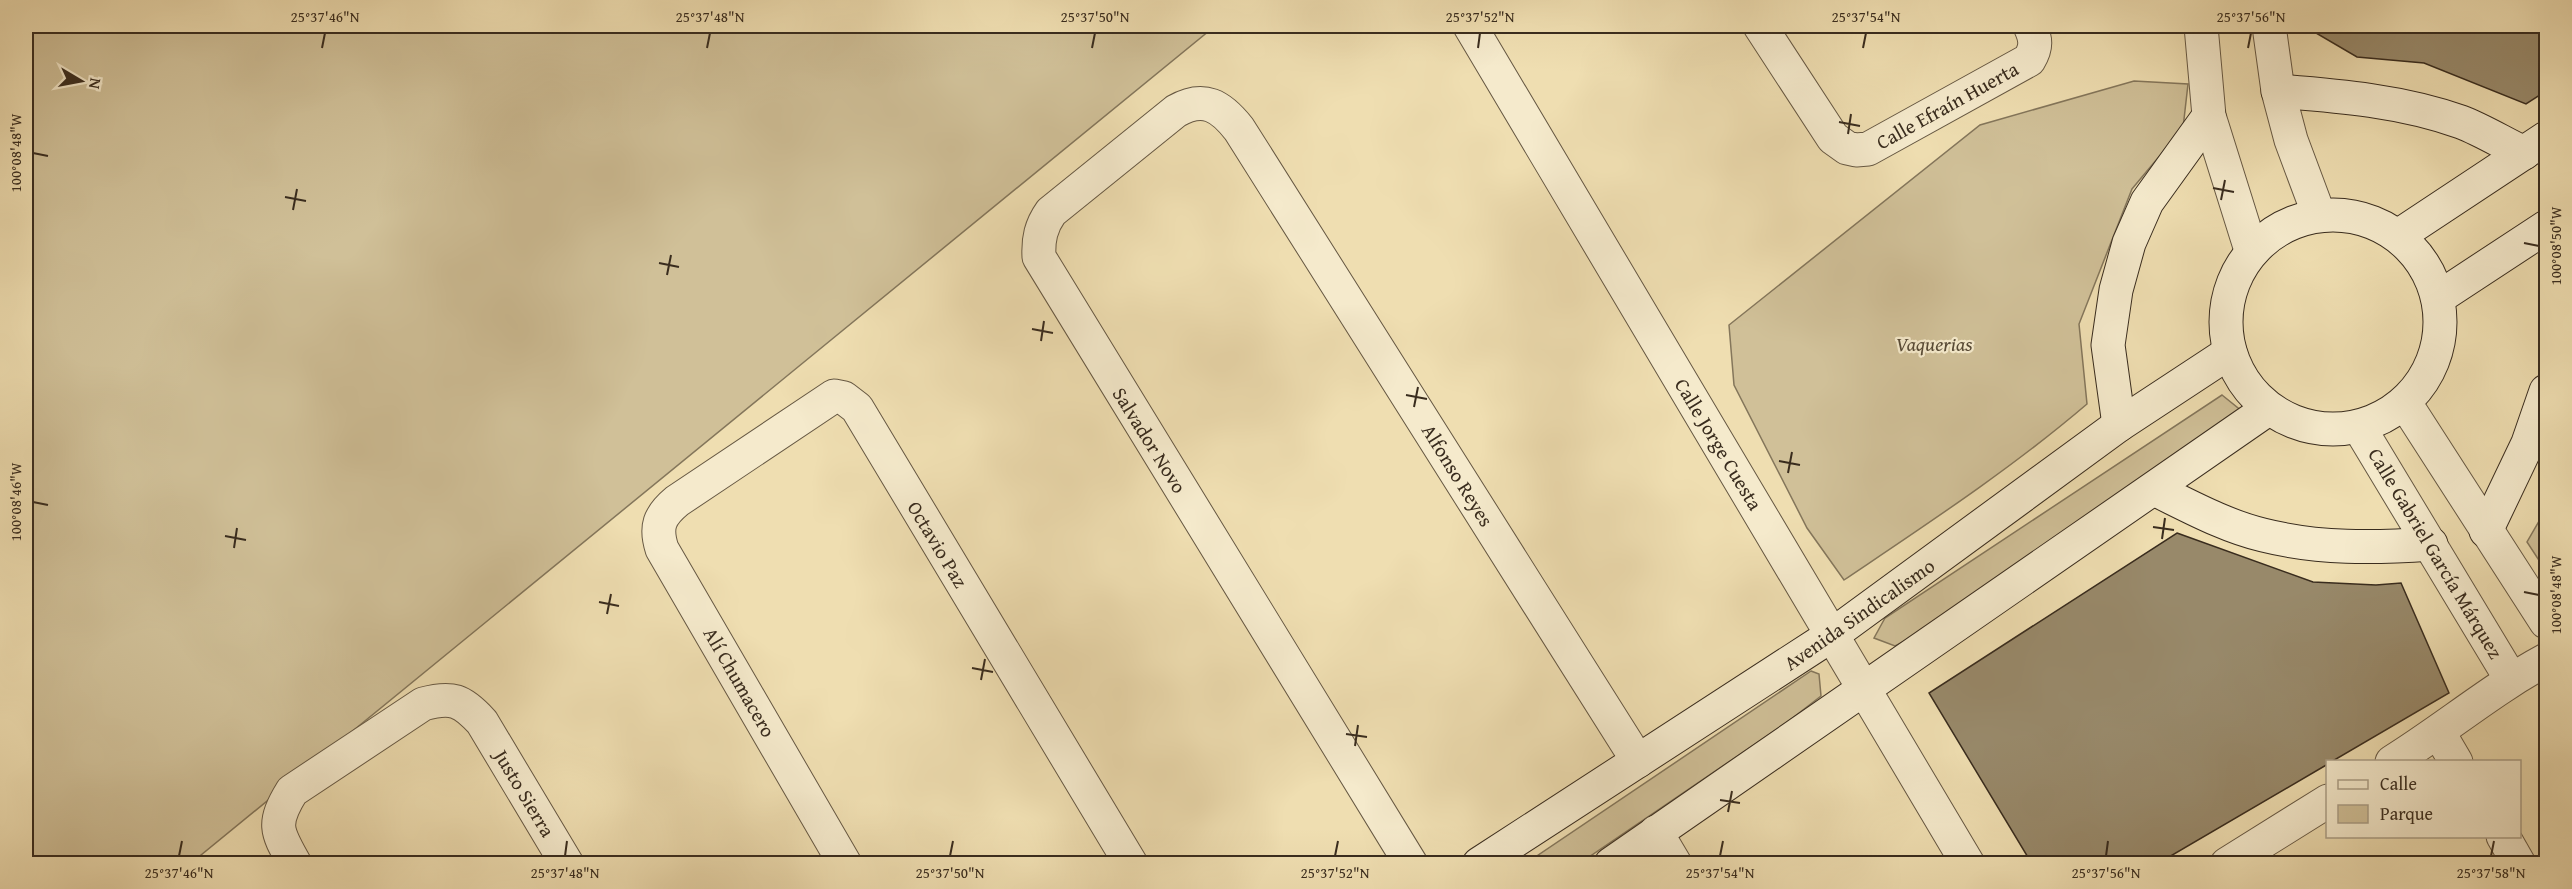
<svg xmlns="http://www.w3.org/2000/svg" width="2572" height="889" font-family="'Gentium Book Plus',serif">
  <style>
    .green { fill: #d0c098; stroke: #84765b; stroke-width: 1.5 }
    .building { fill: #98896a; stroke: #392c1e; stroke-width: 1.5 }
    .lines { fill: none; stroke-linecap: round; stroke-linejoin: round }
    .street-casing { stroke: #665843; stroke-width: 35 }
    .secondary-casing { stroke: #392c1e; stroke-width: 35 }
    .street { stroke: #f5eacc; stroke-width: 33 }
    .secondary { stroke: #f5eacc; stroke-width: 33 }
    .ticks { fill: none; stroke: #392c1e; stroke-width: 2 }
    .labels { text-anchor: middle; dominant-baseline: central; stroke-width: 4.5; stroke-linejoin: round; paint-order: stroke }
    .street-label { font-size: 20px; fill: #392c1e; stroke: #f5eacc }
    .park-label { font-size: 20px; font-style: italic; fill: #574a36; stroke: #f5eacc }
    .neatline { fill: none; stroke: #392c1e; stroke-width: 2 }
    .ticks-label { font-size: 15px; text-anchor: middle; fill: #392c1e }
  </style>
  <rect width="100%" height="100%" fill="#efdeb1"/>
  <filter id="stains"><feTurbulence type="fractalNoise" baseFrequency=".00333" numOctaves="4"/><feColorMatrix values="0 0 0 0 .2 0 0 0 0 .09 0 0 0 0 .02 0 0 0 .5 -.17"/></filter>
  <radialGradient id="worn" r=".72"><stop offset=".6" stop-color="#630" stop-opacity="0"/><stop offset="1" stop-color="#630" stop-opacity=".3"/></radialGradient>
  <g class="green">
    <polygon points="26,26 1215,26 190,864 26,863"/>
    <path d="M2134,81L2188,84L2183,128L2132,189L2079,324L2087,404C2011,469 1927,524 1844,580L1807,528L1734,385L1729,325L1980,125Z"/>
    <polygon points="2222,395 2243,412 1960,613 1895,646 1874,638 1885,618"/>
    <polygon points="2546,509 2546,571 2527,542"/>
    <polygon points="1811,671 1819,674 1821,696 1786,723 1580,863 1525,864"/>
  </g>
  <g class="building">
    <polygon points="2304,26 2546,26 2546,91 2526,104 2424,63 2357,57"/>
    <polygon points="2177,533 2313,582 2376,585 2401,583 2449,693 2331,762 2328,762 2328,764 2157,864 2032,864 1929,693"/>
  </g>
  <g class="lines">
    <defs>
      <g id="street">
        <polyline points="1470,26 1968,864"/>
        <path d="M1760,26L1833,138L1847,148L1856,150L1868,149L2029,60C2037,47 2036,39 2030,26"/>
        <polyline points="2201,26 2209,116 2251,250"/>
        <polyline points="2269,26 2278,91 2291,140 2319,215"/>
        <polyline points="2405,403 2546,622"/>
        <polyline points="2359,427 2511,679"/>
        <polyline points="2439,733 2456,762"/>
        <path d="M2392,762C2445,729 2492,689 2546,660"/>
        <polyline points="1656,832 1675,864"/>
        <polyline points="2503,836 2519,864"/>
        <path d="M295,864C277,832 271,825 292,791L423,704C452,696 462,700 482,722L567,864"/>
        <path d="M845,864L662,549C655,527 659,516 677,501L834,396L844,398L857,408L1131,864"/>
        <path d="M1411,864L1039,257C1038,239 1041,226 1051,212L1176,111C1204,95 1221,106 1239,129L1638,761"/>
        <polyline points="2227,864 2328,801"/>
      </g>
      <g id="secondary">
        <path d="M2278,91C2340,96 2402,101 2461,122C2482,130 2503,143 2524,153"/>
        <circle cx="2333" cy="322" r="107"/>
        <polyline points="2398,236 2546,138"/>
        <polyline points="2438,298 2546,227"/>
        <polyline points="2119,425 2108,345 2116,290 2129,243 2147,202 2209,116"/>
        <path d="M2154,489C2189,506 2225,526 2263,535C2319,549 2374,548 2431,544"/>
        <polyline points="2486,531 2528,443 2546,391"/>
        <polyline points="1479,864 1832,635 2119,425 2230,352"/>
        <polyline points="1611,864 2268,409"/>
      </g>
    </defs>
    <use href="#street" class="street-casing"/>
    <use href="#secondary" class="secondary-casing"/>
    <use href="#street" class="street"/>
    <use href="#secondary" class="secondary"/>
  </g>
  <path class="ticks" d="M322,48L325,33M707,48L710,33M1092,48L1095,33M1478,48L1480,33M1863,48L1866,33M2248,48L2251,33M1839,122L1860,126M1848,134L1851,114M33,153L48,156M2213,188L2234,192M285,197L306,201M2221,200L2225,180M293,210L297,189M2524,243L2539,246M659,263L679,267M667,275L671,255M1032,329L1053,333M1041,341L1044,321M1406,395L1427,399M1414,407L1418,387M1779,461L1800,465M1788,473L1792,452M33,502L48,505M2153,527L2174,530M225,536L246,540M2162,539L2165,518M234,548L237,528M2524,592L2539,595M599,602L619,606M607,614L611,594M972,668L993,672M981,680L985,659M1346,734L1367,737M1355,746L1358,725M1720,800L1740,803M1728,812L1732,791M179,856L182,841M565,856L567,841M950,856L953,841M1335,856L1338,841M1720,856L1723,841M2106,856L2108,841M2491,856L2494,841"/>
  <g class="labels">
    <g class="street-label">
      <text transform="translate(1947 105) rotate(-29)">Calle Efraín Huerta</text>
      <text transform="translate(1150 440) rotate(58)">Salvador Novo</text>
      <text transform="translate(1719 444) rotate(59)">Calle Jorge Cuesta</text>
      <text transform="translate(1458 475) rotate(58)">Alfonso Reyes</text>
      <text transform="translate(938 544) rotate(59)">Octavio Paz</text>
      <text transform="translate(2436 553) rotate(59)">Calle Gabriel García Márquez</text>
      <text transform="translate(1859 614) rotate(-35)">Avenida Sindicalismo</text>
      <text transform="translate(740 682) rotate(60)">Alí Chumacero</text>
      <text transform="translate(525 793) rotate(59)">Justo Sierra</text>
    </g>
    <g class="park-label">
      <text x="1934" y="343">Vaquerias</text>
    </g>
  </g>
  <rect width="2572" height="889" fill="none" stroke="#efdeb1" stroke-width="66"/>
  <rect x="2326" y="760" width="195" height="78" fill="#f5eacc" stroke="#aa9e86" stroke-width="1.5"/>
  <rect x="2338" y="780" width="30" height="9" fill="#f5eacc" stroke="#aa9e86" stroke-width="1.5"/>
  <text x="2380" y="790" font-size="18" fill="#392c1e">Calle</text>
  <rect x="2338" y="805" width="30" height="18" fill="#d0c098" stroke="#aa9e86" stroke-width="1.5"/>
  <text x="2380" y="820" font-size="18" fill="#392c1e">Parque</text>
  <g transform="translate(81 81) rotate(100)" stroke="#f5eacc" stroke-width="4.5" paint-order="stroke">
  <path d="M0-4.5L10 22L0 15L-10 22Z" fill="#392c1e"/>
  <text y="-9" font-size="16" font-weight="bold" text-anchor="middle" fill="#392c1e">N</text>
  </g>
  <rect x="33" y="33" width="2506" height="823" class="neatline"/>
  <g class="ticks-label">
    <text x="325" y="22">25°37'46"N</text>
    <text x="710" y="22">25°37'48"N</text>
    <text x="1095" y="22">25°37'50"N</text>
    <text x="1480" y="22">25°37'52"N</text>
    <text x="1866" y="22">25°37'54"N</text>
    <text x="2251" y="22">25°37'56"N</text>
    <text transform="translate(16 153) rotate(-90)" y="5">100°08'48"W</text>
    <text transform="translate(2556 246) rotate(-90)" y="5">100°08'50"W</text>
    <text transform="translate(16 502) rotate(-90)" y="5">100°08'46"W</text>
    <text transform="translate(2556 595) rotate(-90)" y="5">100°08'48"W</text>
    <text x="179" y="878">25°37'46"N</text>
    <text x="565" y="878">25°37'48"N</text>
    <text x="950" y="878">25°37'50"N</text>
    <text x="1335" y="878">25°37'52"N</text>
    <text x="1720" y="878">25°37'54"N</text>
    <text x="2106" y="878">25°37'56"N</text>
    <text x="2491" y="878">25°37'58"N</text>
  </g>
  <rect width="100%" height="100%" filter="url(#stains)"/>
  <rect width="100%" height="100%" fill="url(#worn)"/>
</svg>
